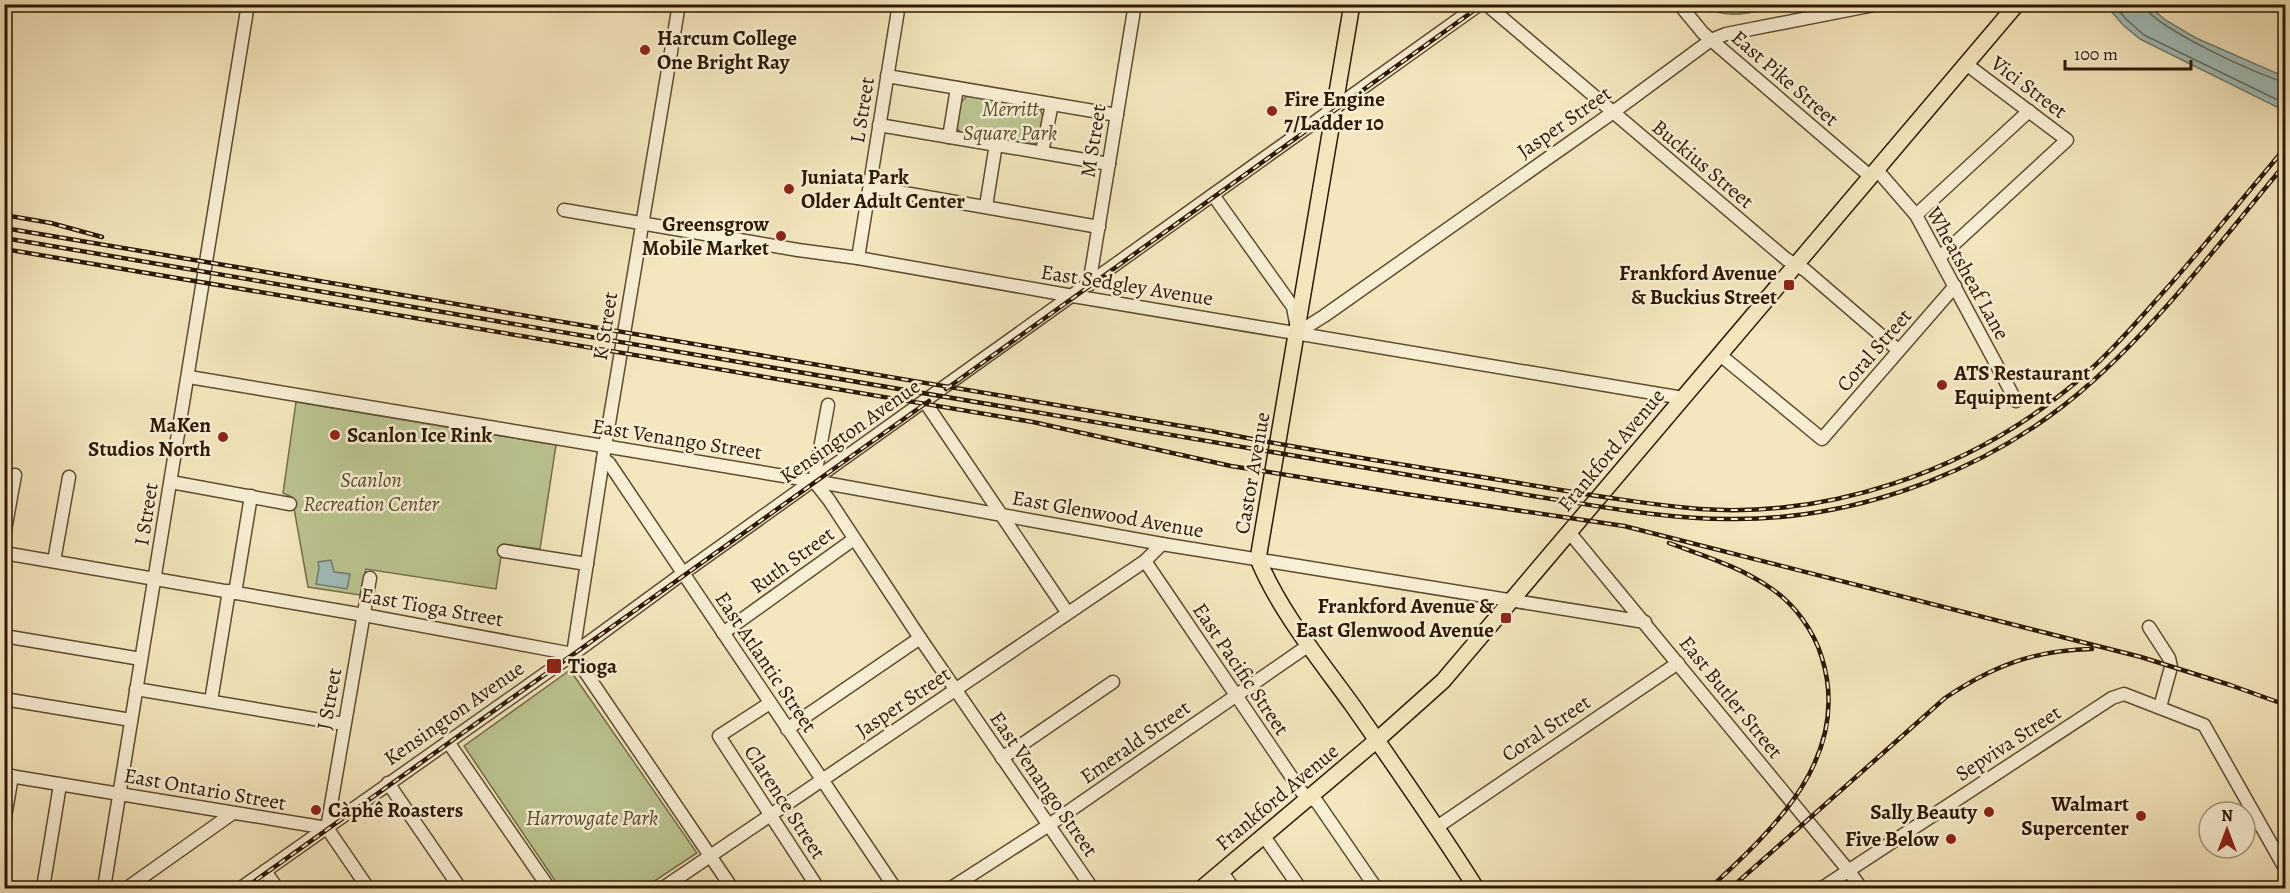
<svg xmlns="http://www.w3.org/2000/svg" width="2290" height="893" font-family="Alegreya,serif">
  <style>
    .green { fill: #bbc591; stroke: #746e48; stroke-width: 1.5 }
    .water { fill: #a0bebb; stroke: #727c70; stroke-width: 1.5 }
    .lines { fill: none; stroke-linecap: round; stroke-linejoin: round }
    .shore { stroke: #666b5e; stroke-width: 1.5 }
    .minor-casing { stroke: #5e4c2f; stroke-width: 15 }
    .major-casing { stroke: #2c1800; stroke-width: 18 }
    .minor { stroke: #f8efd4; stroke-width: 12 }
    .major { stroke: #f4e7bd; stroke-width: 15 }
    .rail-casing { stroke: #2c1800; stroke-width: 4.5 }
    .rail { stroke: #f8efd4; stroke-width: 2; stroke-dasharray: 7; stroke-linecap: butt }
    .poi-dot { fill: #8f2418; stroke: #f8efd4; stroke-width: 2 }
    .labels { text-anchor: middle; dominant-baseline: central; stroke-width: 5; stroke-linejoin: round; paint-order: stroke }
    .poi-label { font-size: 21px; font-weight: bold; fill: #2c1800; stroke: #f8efd4; text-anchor: start }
    .street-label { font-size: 21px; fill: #2c1800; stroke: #f8efd4 }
    .park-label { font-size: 21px; font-style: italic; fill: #574c2c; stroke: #f8efd4 }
  </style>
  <rect width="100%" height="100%" fill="#f4e7bd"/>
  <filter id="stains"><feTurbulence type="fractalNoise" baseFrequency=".00333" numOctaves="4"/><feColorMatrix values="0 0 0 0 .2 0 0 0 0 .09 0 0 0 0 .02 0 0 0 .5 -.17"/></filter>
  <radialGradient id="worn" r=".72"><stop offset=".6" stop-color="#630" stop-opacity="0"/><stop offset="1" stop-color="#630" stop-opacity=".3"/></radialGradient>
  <g class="green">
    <path d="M1704,5L1731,9L1756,5H1784C1758,10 1727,23 1704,5Z"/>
    <path d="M972,94L1039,107L1045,120L1039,142L1029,146L961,133L956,127C958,113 957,99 972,94Z"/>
    <polygon points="296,402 556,445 540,549 503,544 496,589 366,569 360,595 308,587 292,497 283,493"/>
    <polygon points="570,670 697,853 644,888 560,888 464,746"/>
  </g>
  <g class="water">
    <polygon points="2106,5 2147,5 2167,21 2196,38 2285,77 2285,111 2140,39 2123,25"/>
    <polygon points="331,560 334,572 350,574 347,589 316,584 319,568 318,562"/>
  </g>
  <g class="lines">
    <g class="shore">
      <polyline points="2113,4 2127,20 2144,35 2286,104"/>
      <path d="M2144,4C2146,24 2265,79 2286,82"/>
    </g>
    <defs>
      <g id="minor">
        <polyline points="1486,4 1786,259 1805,270 1898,350"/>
        <polyline points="1679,4 1703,33 1871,177"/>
        <polyline points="887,76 1117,115"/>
        <polyline points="879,125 1109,164"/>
        <polyline points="949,137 957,88"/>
        <polyline points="1042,152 1052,104"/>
        <polyline points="1877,170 1916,215 2016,401"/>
        <polyline points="870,187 1099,227"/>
        <polyline points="1213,195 1293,307 1296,323"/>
        <polyline points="986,206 996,144"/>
        <polyline points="564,210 798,250 858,258 1073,296 1683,398"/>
        <polyline points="1916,215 2029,111"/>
        <polyline points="1940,257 2067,140 1966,64"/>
        <polyline points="858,258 899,4"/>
        <polyline points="1089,285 1135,4"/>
        <polyline points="1297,333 1324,316 1612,113 1711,40 1726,34 1879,4"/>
        <polyline points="1719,354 1822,439 1955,286"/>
        <polyline points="189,377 814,481 1162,544 1645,622"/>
        <polyline points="925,402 1067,612"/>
        <polyline points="603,459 609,463 895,888"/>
        <polyline points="814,481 829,500 920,638 1092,888"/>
        <polyline points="814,481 828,405"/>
        <polyline points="171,482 290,504"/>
        <polyline points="1569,532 1848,870 1861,888"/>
        <polyline points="4,536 15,475"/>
        <polyline points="504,551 587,564"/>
        <polyline points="4,553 364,615 573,654 732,888"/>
        <polyline points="54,561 69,477"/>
        <polyline points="1145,561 1301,791 1307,797 1317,802 1376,888"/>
        <polyline points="235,593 251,496"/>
        <polyline points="2149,627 2169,658 2171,667 2160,707"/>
        <polyline points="723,633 854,539"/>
        <polyline points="4,636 141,659"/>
        <polyline points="573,654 603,459 679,4"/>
        <polyline points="136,689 344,724"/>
        <polyline points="4,699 131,720"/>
        <polyline points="211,701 229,591"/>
        <polyline points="770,703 719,736 818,888"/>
        <polyline points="787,729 920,638"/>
        <polyline points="448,742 549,888"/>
        <polyline points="1002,758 1113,682"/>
        <polyline points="4,775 327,828"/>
        <polyline points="388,783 460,888"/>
        <polyline points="4,823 12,776"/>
        <polyline points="1437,827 1678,663"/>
        <polyline points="327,828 370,578"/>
        <polyline points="327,828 368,888"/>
        <polyline points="1263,835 1300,888"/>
        <polyline points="265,871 277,888"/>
        <polyline points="1222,872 1233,888"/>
        <polyline points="43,888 60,785"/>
        <polyline points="104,888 248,4"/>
        <polyline points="127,888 233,813"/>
        <polyline points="241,888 573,654 682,574 1480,4"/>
        <polyline points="663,888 1145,561 1162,544"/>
        <polyline points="951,888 1049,825 1309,645"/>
        <polyline points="1822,888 2112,698 2124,694 2204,725 2286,870"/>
      </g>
      <g id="major">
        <path d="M1352,4L1258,559C1280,612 1319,659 1353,706C1395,766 1437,826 1476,888"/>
        <polyline points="1202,888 1377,740 1443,681 2017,4"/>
      </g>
    </defs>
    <use href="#minor" class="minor-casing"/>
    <use href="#major" class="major-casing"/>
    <use href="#minor" class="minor"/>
    <use href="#major" class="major"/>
    <defs>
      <g id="rail">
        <polyline points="4,215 51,223 102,237"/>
        <path d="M4,228L1211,431C1305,450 1399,464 1494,479C1562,490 1631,503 1700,509C1829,518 1963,472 2064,392C2103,362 2135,324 2167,288C2208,242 2246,194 2286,147"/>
        <path d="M4,238L1533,496C1600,506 1667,520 1735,519C1865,519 1998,467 2094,380C2165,316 2225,236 2286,163"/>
        <polyline points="4,249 1033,422 1231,466 1399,493 1624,526 2141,657 2230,685 2286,705"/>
        <polyline points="946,389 1483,4"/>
        <path d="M1669,543C1704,556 1741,567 1772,589C1795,605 1814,631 1822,658C1852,756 1775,828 1710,888"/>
        <polyline points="245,888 929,401"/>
        <path d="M1731,888L1945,698C1993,666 2034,650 2092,649"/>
      </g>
    </defs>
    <use href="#rail" class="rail-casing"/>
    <use href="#rail" class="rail"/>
  </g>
  <g class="poi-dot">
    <circle cx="645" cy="50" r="6"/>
    <circle cx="1272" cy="111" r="6"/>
    <circle cx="789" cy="189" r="6"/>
    <circle cx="781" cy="236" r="6"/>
    <rect x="1783" y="279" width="12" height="12" rx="3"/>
    <circle cx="1942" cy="385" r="6"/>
    <circle cx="335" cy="435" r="6"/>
    <circle cx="223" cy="437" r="6"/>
    <rect x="1500" y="612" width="12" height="12" rx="3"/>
    <rect x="546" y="658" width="16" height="16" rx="3"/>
    <circle cx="316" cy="810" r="6"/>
    <circle cx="1989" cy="812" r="6"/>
    <circle cx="2141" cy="816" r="6"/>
    <circle cx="1951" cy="839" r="6"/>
  </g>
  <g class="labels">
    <g class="poi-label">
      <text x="657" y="38">Harcum College<tspan x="657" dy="24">One Bright Ray</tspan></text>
      <text x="1284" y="99">Fire Engine<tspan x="1284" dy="24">7/Ladder 10</tspan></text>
      <text x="801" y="177">Juniata Park<tspan x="801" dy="24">Older Adult Center</tspan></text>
      <text x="769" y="224" text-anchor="end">Greensgrow<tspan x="769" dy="24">Mobile Market</tspan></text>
      <text x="1777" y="273" text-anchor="end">Frankford Avenue<tspan x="1777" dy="24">&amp; Buckius Street</tspan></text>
      <text x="1954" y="373">ATS Restaurant<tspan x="1954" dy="24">Equipment</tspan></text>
      <text x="211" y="425" text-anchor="end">MaKen<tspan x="211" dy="24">Studios North</tspan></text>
      <text x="347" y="435">Scanlon Ice Rink</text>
      <text x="1494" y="606" text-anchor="end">Frankford Avenue &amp;<tspan x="1494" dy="24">East Glenwood Avenue</tspan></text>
      <text x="568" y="666">Tioga</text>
      <text x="2129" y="804" text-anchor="end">Walmart<tspan x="2129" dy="24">Supercenter</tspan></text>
      <text x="328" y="810">Càphê Roasters</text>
      <text x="1977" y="812" text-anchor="end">Sally Beauty</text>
      <text x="1939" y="839" text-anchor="end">Five Below</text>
    </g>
    <g class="street-label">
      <text transform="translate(1785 78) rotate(41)">East Pike Street</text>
      <text transform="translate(2029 87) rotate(37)">Vici Street</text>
      <text transform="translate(862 110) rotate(-81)">L Street</text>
      <text transform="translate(1564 122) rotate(-35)">Jasper Street</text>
      <text transform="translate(1093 141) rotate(-81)">M Street</text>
      <text transform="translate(1703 164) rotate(40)">Buckius Street</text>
      <text transform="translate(1968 273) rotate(61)">Wheatsheaf Lane</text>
      <text transform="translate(1127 285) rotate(9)">East Sedgley Avenue</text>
      <text transform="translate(605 326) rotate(-81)">K Street</text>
      <text transform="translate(1874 350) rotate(-49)">Coral Street</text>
      <text transform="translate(850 431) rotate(-35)">Kensington Avenue</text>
      <text transform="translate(677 439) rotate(9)">East Venango Street</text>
      <text transform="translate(1611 450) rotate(-50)">Frankford Avenue</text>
      <text transform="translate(1252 473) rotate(-80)">Castor Avenue</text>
      <text transform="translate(146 514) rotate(-81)">I Street</text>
      <text transform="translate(1108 514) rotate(10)">East Glenwood Avenue</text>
      <text transform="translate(792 560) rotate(-36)">Ruth Street</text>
      <text transform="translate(432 607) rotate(10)">East Tioga Street</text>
      <text transform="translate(766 662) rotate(56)">East Atlantic Street</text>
      <text transform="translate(1241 669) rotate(56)">East Pacific Street</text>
      <text transform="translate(1731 697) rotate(51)">East Butler Street</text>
      <text transform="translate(329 699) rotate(-80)">J Street</text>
      <text transform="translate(903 702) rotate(-34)">Jasper Street</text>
      <text transform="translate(454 713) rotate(-35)">Kensington Avenue</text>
      <text transform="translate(1546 728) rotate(-34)">Coral Street</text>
      <text transform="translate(1135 742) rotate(-35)">Emerald Street</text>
      <text transform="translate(2008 743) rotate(-33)">Sepviva Street</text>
      <text transform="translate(1044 784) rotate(55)">East Venango Street</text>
      <text transform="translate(205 789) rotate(10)">East Ontario Street</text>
      <text transform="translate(1277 797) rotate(-40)">Frankford Avenue</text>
      <text transform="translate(785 802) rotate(57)">Clarence Street</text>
    </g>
    <g class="park-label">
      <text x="1010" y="109">Merritt<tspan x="1010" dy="24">Square Park</tspan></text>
      <text x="371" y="480">Scanlon<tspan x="371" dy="24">Recreation Center</tspan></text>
      <text x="592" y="818">Harrowgate Park</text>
    </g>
  </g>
  <rect width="2290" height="893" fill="none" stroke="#f4e7bd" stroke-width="24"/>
  <rect x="6" y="6" width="2278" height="881" fill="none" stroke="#2c1800" stroke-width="3"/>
  <rect x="12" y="12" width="2266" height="869" fill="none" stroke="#2c1800" stroke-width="1.5"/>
  <g transform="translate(2227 830)"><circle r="28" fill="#f8efd4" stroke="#a6997f" stroke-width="1.5"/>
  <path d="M0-4.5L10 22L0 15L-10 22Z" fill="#8f2418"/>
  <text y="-9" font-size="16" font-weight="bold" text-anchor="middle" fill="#2c1800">N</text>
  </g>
  <path d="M2065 60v9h126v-9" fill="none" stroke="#2c1800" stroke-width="3"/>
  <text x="2074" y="60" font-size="18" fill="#2c1800" stroke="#f8efd4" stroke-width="4.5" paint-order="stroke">100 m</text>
  <rect width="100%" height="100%" filter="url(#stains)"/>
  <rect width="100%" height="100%" fill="url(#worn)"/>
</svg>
